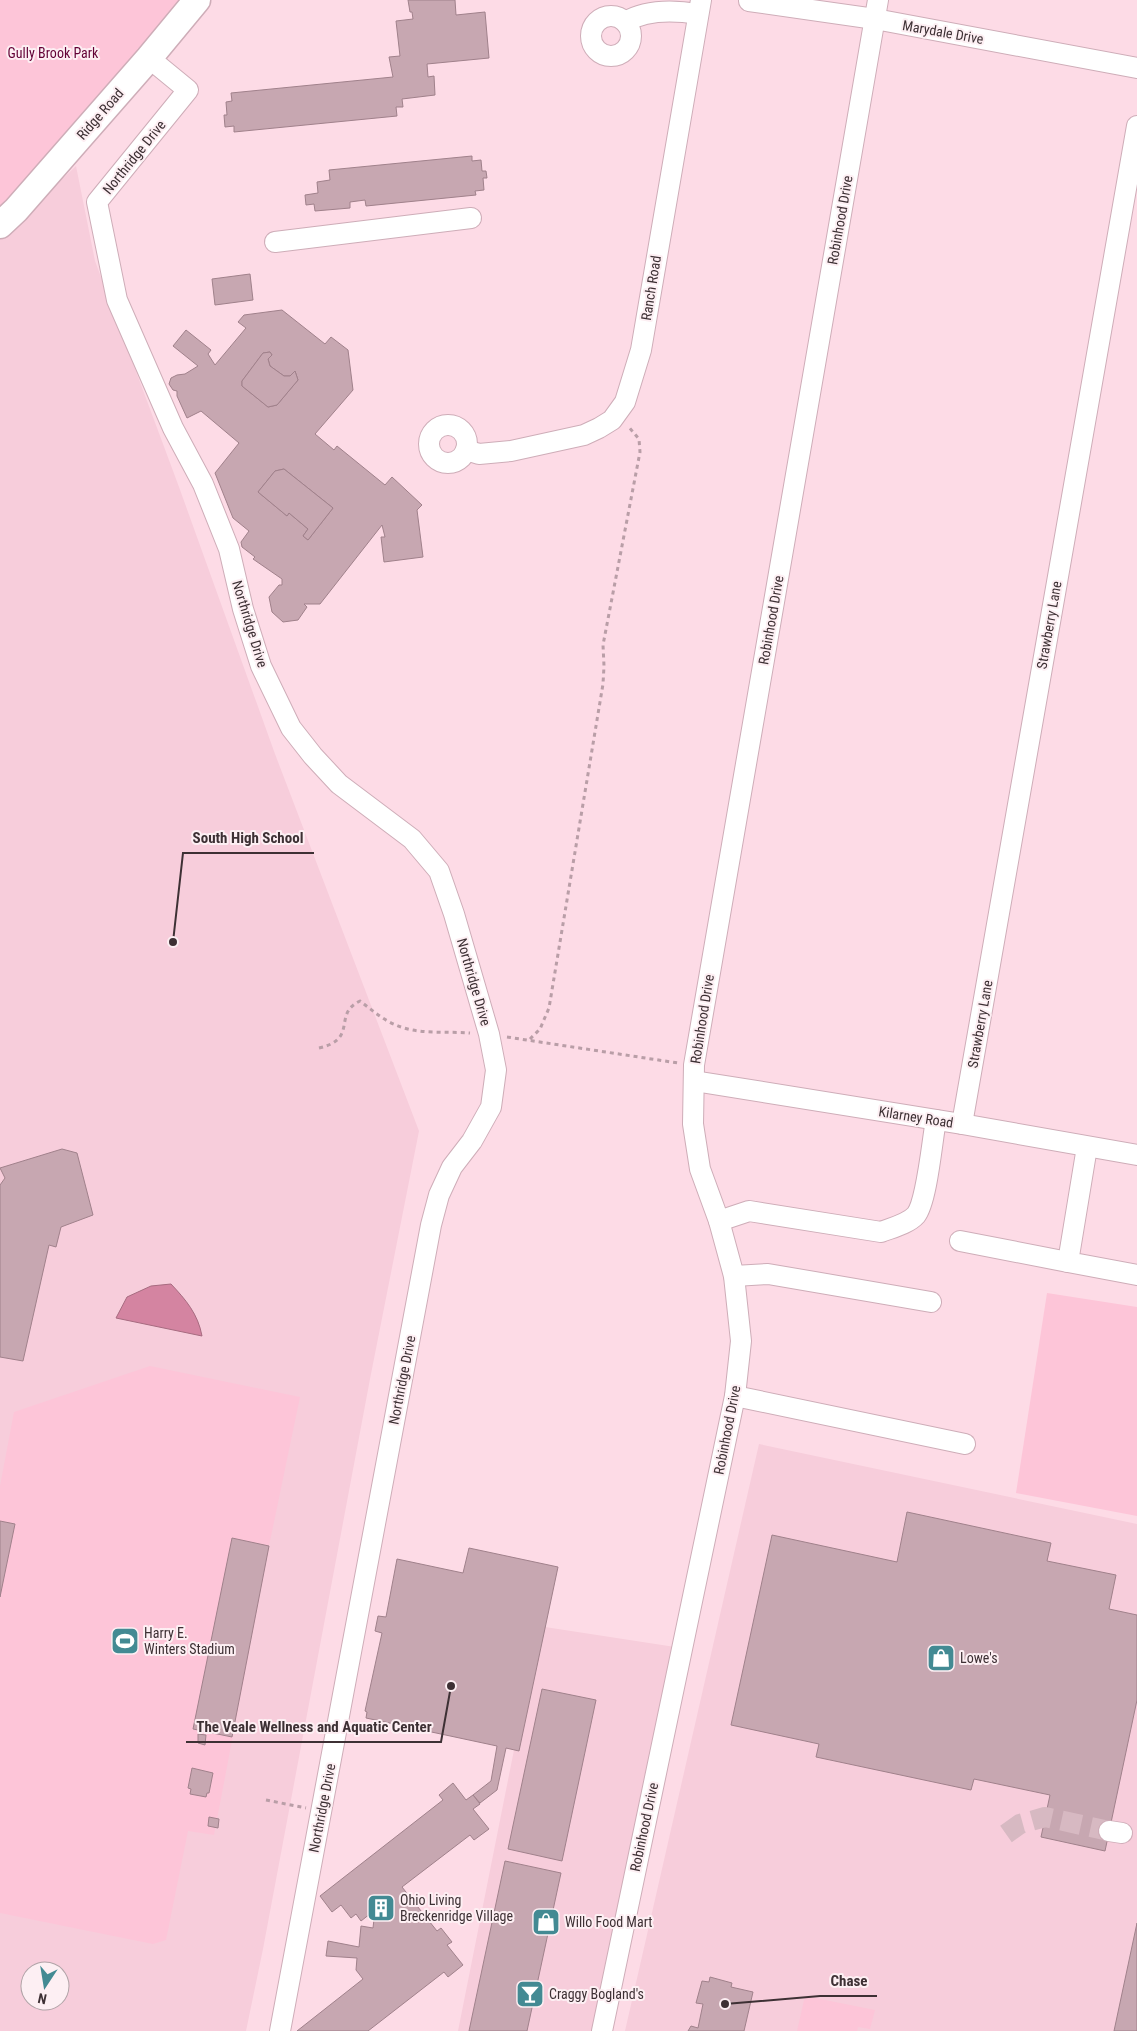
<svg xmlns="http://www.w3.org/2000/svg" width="1137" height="2031" font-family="'Roboto Condensed',sans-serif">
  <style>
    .built { fill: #f7cddb; fill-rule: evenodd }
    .green { fill: #fdc5d8 }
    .water { fill: #d484a1; stroke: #a76b80 }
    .building { fill: #c7a7b1; stroke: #a0818b; fill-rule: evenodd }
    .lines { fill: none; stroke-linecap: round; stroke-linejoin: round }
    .minor-tunnel { stroke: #d7b9c2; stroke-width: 20; stroke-dasharray: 20 10; stroke-linecap: butt }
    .minor-casing { stroke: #ceadb8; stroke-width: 22 }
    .major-casing { stroke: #ceadb8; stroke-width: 29 }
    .path { stroke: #b99ea7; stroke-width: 3; stroke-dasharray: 4 4; stroke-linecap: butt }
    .minor { stroke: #fff; stroke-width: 20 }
    .major { stroke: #fff; stroke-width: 26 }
    .labels { text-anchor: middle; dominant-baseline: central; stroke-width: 4; stroke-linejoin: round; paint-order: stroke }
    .street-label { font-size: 14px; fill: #3d3034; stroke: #fdeff3 }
    .park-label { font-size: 14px; fill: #620035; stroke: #fdeff3 }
    .poi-label { font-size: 14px; fill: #3d3034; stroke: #fdeff3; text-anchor: start }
    .leader { fill: none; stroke: #3d3034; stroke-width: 2 }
    .callout-dot { fill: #3d3034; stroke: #fdeff3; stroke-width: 2 }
    .callout-label { font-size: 15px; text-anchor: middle; font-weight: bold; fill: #3d3034; stroke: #fdeff3; stroke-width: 4; stroke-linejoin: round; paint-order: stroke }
  </style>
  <rect width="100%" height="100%" fill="#fddbe6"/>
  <g class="built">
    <path d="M76,166L95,261L179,487L275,754L419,1131L370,1379L263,1949L246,2031H0V238ZM30,1971H60V2001H30Z"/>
    <polygon points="759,1444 1137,1524 1137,2031 625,2031"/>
    <polygon points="545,1627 675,1647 592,2031 458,2031 514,1750 519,1751"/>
  </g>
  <g class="green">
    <polygon points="0,0 197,0 0,225"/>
    <polygon points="1047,1293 1137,1307 1137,1516 1016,1493"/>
    <polygon points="150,1366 300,1397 269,1546 214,1835 188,1831 166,1940 153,1944 0,1913 0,1486 14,1412"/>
    <polygon points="805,1996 875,2010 870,2029 858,2027 857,2031 797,2031"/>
  </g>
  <path class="water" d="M171,1284C186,1300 198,1314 202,1336L116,1318L127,1297L151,1286Z"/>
  <g class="building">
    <polygon points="408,0 455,0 456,15 485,12 489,58 427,64 428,77 434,76 435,95 402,99 403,107 396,107 397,116 234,132 234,126 225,127 224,115 227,115 226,102 232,101 231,93 393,77 389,57 400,56 396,21 413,19 412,12 410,12"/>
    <polygon points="472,156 472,161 481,160 482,171 486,171 487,178 483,178 484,190 475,191 476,195 366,206 365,200 350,202 350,208 315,211 314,204 306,205 305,195 318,193 317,182 330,180 329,170"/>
    <polygon points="250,274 253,300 215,305 212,279"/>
    <path d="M282,310L325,344L331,337L348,350L353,390L315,434L334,450L337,446L385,485L392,477L422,505L417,510L423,557L384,562L381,537H385L382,525L320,604H304L307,607L298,620L283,622L272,612L269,597L279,585H282V579L253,559L255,557L242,547L241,542L249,531L233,518L215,473L239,443L201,411L187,418L177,396V391L173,390L169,384L171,378L177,375L185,374L198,366L173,346L186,330L211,350L208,354L215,365L246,328L238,322L244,315ZM270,352L272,355L268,359L270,366L284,376H290L295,371L298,380L277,405L268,407L242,386V381L263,353ZM284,469L333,508L308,540L303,536L308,529L289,513L287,516L258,492L275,471Z"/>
    <polygon points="270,352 272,355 268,359 270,366 284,376 290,376 295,371 298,380 277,405 268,407 242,386 242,381 263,353"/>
    <polygon points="284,469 333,508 308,540 303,536 308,529 289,513 287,516 258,492 275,471"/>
    <polygon points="62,1149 77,1153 93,1215 61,1227 56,1247 49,1245 23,1361 0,1357 0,1185 5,1178 0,1168"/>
    <polygon points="907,1512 1051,1543 1047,1561 1116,1575 1109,1609 1137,1615 1137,1700 1105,1851 1041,1837 1050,1795 974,1779 971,1790 816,1757 819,1744 731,1725 772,1535 897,1562"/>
    <polygon points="0,1521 15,1524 0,1597"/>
    <polygon points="232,1538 269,1546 232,1737 193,1729"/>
    <polygon points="469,1548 558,1567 519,1751 506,1748 497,1790 480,1803 473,1795 491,1781 497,1746 366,1718 367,1712 365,1711 382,1633 375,1631 378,1616 386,1617 397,1559 463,1573"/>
    <polygon points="542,1689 596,1700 562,1861 508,1849"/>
    <polygon points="198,1734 206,1735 205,1745 198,1743"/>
    <polygon points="192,1768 213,1773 209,1793 207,1793 206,1797 190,1794 191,1789 188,1788"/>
    <polygon points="453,1783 466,1800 473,1795 480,1804 473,1809 489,1829 474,1840 470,1835 402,1887 437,1931 441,1928 452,1942 447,1945 463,1965 448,1977 444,1972 368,2031 297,2031 363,1979 356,1970 357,1958 326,1956 328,1941 359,1947 361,1926 373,1928 375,1910 361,1921 356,1914 351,1918 341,1905 332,1912 320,1896 443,1800 439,1795"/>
    <polygon points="209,1817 219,1819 218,1828 208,1826"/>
    <polygon points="505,1861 561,1873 527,2031 469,2031"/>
    <polygon points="1137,1923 1137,2031 1114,2031"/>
    <polygon points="710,1977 732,1983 731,1987 753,1992 744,2031 688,2031 691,2026 698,2028 703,2004 696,2003 702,1981 709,1982"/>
  </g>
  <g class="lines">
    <polyline class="minor-tunnel" points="1006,1834 1020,1824 1045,1817 1109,1831"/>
    <defs>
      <g id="minor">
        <polyline points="749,1 875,19 1137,68"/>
        <circle cx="611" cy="36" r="20"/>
        <path d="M625,22C647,9 674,10 698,14"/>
        <polyline points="149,58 188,90 97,202 117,300 173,428 203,484 229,549 243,609 261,666 291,728 313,756 339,784 412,839 439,871 454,914 489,1034 496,1070 491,1107 472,1141 452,1167 439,1195 431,1225 280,2031"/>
        <polyline points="275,242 471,218"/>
        <circle cx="448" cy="444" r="19"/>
        <polyline points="466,450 479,454 511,451 584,435 599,428 612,420 625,402 641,350 701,0"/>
        <polyline points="694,1081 962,1124 1137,1155"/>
        <polyline points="962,1124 1137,126"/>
        <polyline points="1087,1147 1068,1262 1137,1275"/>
        <path d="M719,1221L749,1211L881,1232C891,1228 908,1224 916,1215C927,1201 932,1141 936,1120"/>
        <polyline points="960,1241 1068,1262"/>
        <polyline points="734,1276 768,1274 931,1302"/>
        <polyline points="735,1396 965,1444"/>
        <polyline points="1109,1831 1122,1833"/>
        <polyline points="602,2031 735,1396 741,1341 734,1276 719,1221 700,1169 693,1124 694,1065 878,0"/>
      </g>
      <polyline id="major" points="0,225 16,210 149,58 197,0"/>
    </defs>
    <use href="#minor" class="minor-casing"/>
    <use href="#major" class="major-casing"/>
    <g class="path">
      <polyline points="507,1037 678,1063"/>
      <polyline points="530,1039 540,1029 549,1008 603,684 604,666 603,645 640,452 639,439 628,426"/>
      <path d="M319,1048C359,1039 332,1014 360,1001C372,1010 383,1020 396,1025C418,1035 447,1031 470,1033"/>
      <polyline points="266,1800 306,1808"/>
    </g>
    <use href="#minor" class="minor"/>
    <use href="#major" class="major"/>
  </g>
  <defs>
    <symbol id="stadium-square" viewBox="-11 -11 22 22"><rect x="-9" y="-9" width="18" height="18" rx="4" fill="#438a93" stroke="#fdeff3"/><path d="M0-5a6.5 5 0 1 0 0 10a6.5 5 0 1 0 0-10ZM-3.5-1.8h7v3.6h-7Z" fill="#fff"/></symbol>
    <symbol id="shop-square" viewBox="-11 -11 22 22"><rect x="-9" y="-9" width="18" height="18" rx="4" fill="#438a93" stroke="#fdeff3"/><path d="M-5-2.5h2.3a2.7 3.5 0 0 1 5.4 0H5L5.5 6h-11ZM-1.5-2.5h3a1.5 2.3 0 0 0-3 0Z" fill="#fff"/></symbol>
    <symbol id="building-square" viewBox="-11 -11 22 22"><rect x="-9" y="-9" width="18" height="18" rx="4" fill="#438a93" stroke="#fdeff3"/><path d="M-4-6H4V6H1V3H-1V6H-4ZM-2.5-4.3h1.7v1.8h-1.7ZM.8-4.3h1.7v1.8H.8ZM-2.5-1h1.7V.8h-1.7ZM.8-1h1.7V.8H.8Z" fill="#fff"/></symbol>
    <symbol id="bar-square" viewBox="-11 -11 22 22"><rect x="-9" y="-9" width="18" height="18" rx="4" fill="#438a93" stroke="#fdeff3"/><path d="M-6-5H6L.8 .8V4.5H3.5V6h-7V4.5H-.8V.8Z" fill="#fff"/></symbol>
  </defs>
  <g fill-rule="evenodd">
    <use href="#stadium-square" x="109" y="1625" width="32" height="32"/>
    <use href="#shop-square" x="925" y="1642" width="32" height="32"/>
    <use href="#building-square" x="365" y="1892" width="32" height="32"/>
    <use href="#shop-square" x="530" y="1906" width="32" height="32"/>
    <use href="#bar-square" x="514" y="1978" width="32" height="32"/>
  </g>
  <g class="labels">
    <g class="street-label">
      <text transform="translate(943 32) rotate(10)">Marydale Drive</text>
      <text transform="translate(100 114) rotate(-49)">Ridge Road</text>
      <text transform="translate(134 157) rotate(-51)">Northridge Drive</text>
      <text transform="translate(840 220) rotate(-80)">Robinhood Drive</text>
      <text transform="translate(651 288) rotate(-81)">Ranch Road</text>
      <text transform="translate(771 620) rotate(-80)">Robinhood Drive</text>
      <text transform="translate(250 624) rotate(73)">Northridge Drive</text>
      <text transform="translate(1049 625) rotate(-80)">Strawberry Lane</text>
      <text transform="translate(474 982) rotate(74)">Northridge Drive</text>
      <text transform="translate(702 1019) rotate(-81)">Robinhood Drive</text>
      <text transform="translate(980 1024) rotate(-80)">Strawberry Lane</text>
      <text transform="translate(916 1117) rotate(9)">Kilarney Road</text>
      <text transform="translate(402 1380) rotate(-79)">Northridge Drive</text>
      <text transform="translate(727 1430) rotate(-79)">Robinhood Drive</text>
      <text transform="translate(322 1808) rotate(-79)">Northridge Drive</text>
      <text transform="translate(644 1827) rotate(-78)">Robinhood Drive</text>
    </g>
    <g class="park-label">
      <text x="53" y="53">Gully Brook Park</text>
    </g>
    <g class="poi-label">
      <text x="144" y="1633">Harry E.<tspan x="144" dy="16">Winters Stadium</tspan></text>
      <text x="960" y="1658">Lowe's</text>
      <text x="400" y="1900">Ohio Living<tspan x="400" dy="16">Breckenridge Village</tspan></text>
      <text x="565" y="1922">Willo Food Mart</text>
      <text x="549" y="1994">Craggy Bogland's</text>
    </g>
  </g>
  <path class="leader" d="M173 942L183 853H314M451 1686L441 1742H186M725 2004L820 1996H877"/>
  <g class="callout-dot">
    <circle cx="173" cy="942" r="5"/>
    <circle cx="451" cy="1686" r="5"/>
    <circle cx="725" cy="2004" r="5"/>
  </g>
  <g class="callout-label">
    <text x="248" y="843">South High School</text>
    <text x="314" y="1732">The Veale Wellness and Aquatic Center</text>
    <text x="849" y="1986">Chase</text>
  </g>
  <g transform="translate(45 1986) rotate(192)"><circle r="24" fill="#fdeff3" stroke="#b0a3a7"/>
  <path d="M0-4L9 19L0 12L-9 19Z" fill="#438a93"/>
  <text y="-8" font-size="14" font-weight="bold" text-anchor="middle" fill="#3d3034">N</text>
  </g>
</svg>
